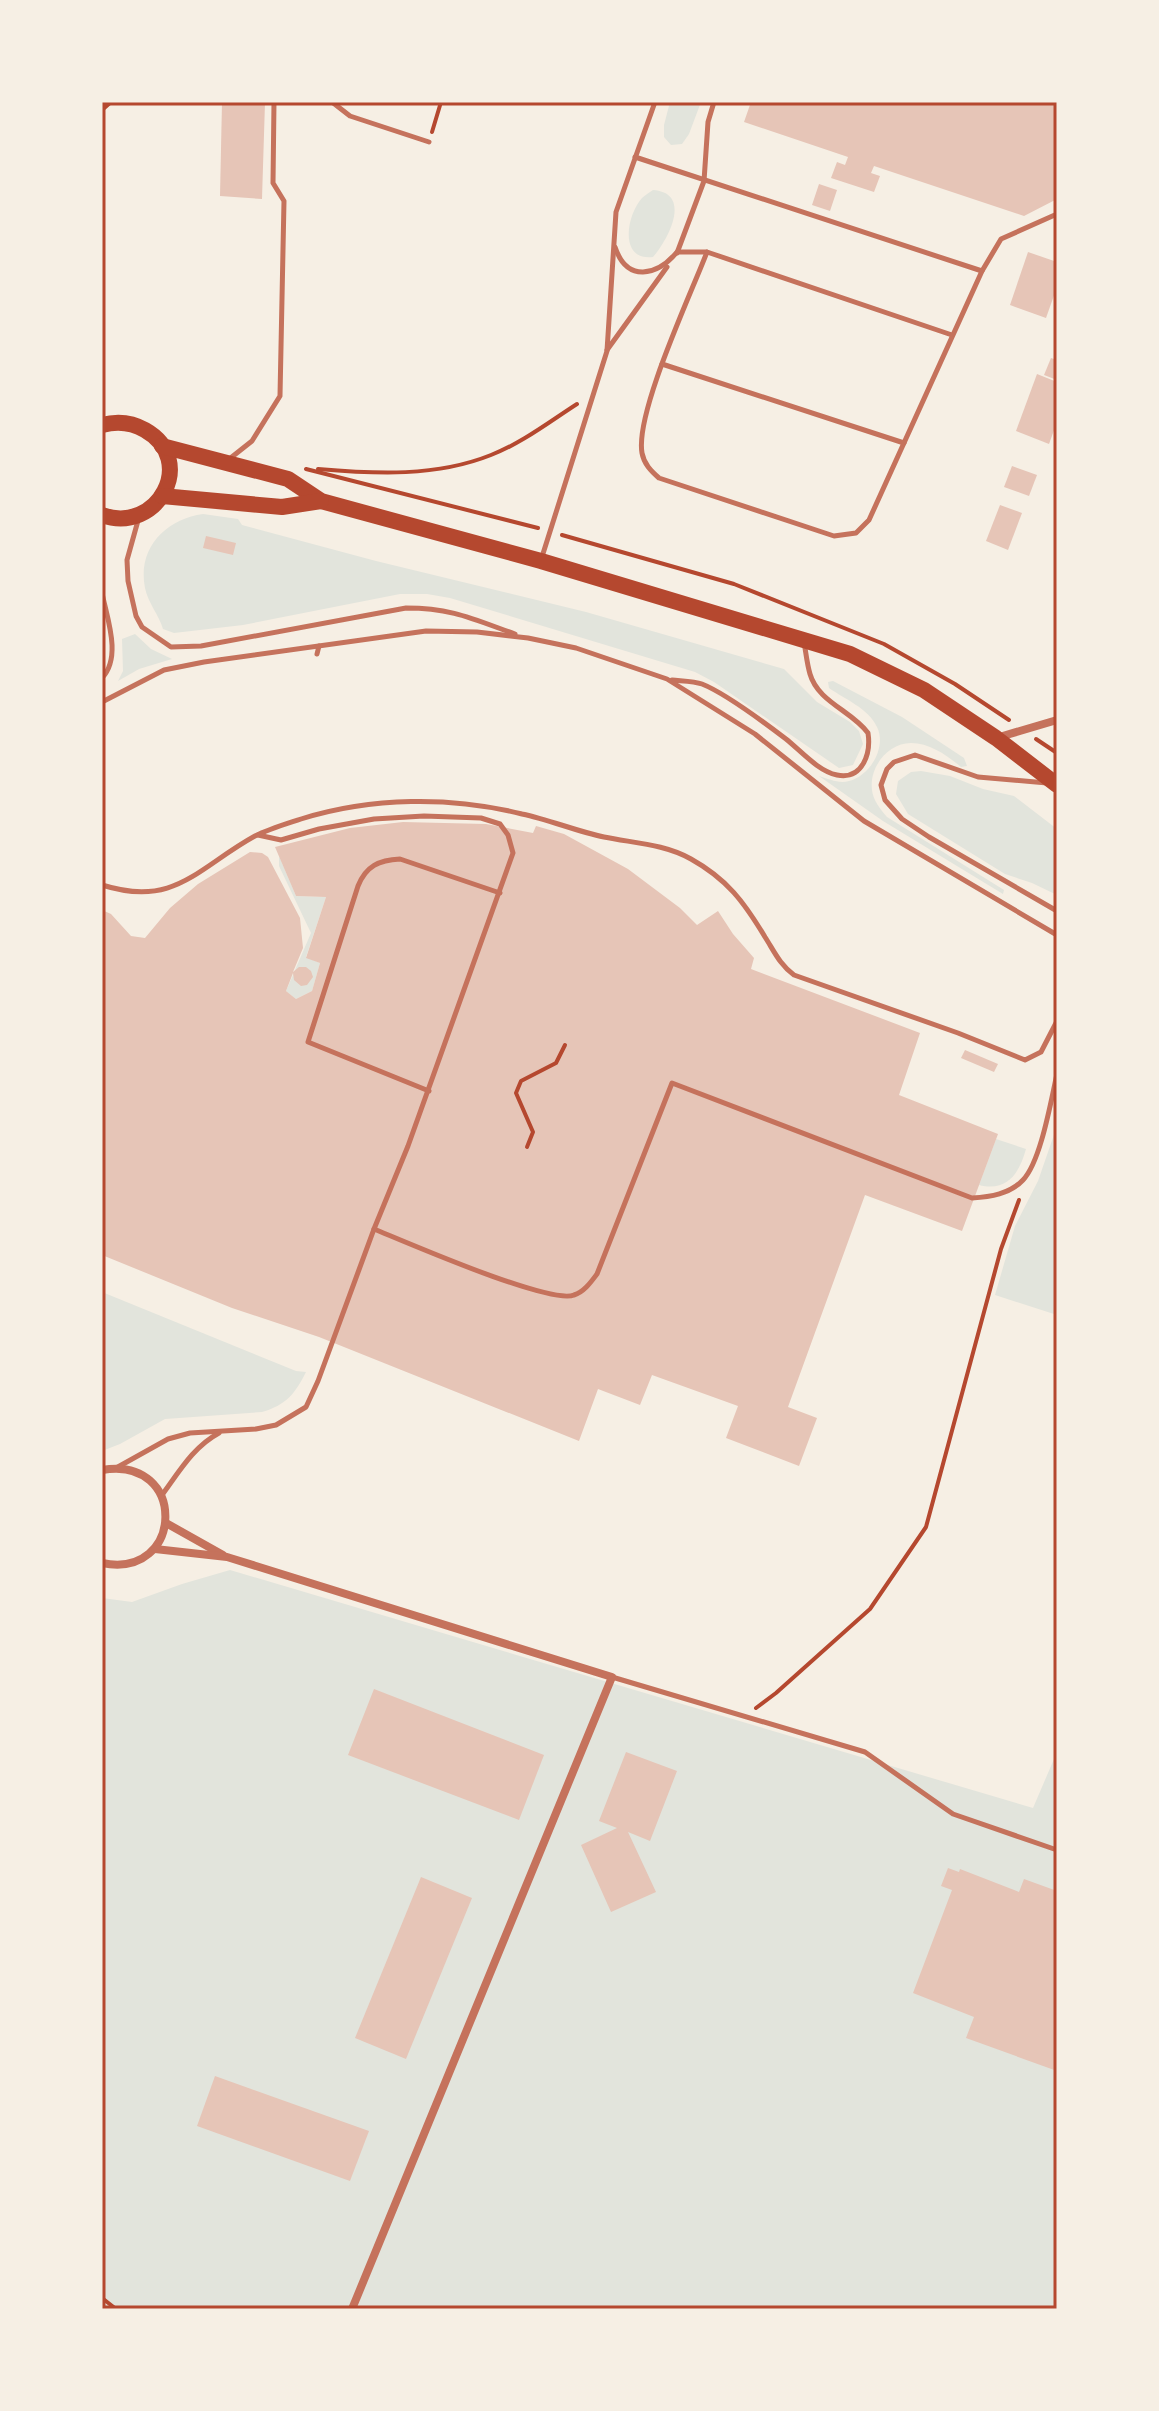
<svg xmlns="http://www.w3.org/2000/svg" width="1159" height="2411" font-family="Montserrat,sans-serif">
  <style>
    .green { fill: #e2e4dc }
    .building { fill: #e6c5b7 }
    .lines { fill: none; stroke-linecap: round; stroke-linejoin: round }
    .path { stroke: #b5482f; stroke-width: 4 }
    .service { stroke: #c5725c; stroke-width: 5 }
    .minor { stroke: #c5725c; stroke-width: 8 }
    .primary { stroke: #b5482f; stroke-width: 16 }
    .neatline { fill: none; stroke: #b5482f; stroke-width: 3 }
  </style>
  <rect width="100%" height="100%" fill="#f6efe4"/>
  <g class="green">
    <polygon points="670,102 701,102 689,134 682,144 671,145 664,137 664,125"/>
    <path d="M653,190C693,193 668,240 653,257C619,261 626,216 642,198C645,195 649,193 653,190Z"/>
    <path d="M203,514L238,519L242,525L376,561L586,612L784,669L817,702L850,722L859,731L863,744L853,765L839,768L714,682L695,672L450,598L427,594H400L243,625L174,633L163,629C159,615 148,603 145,588C137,548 166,519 203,514Z"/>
    <polygon points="135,634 151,649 172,659 139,669 118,681 123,671 122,639"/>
    <path d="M833,681L902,717L964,758L967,766L961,767C948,756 930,743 911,743C888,743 869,767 872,790C873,800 880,809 887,817L1004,890L1003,894L883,821L819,776C829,779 839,784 849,781C870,776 887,747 877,727C868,708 846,700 829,688L828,682Z"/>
    <polygon points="921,771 950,776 983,789 1014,796 1057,829 1057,895 1032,883 1005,874 908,814 896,794 898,781 911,772"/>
    <polygon points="279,856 296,896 326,897 306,957 320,963 312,991 296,999 286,991 311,933 279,866"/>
    <polygon points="1057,1126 1057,1315 995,1295 1015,1226 1038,1181"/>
    <path d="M996,1139L1026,1149C1019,1174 1007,1192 979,1185Z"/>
    <path d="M102,1292L296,1371L306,1372C295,1394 286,1405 262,1412L165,1419L120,1444L102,1451Z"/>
    <polygon points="230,1570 1033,1808 1057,1752 1057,2309 102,2309 102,1598 132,1602 182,1584"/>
  </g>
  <g class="building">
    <polygon points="222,102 265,102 262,199 220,196"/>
    <polygon points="751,102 1057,102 1057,199 1024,216 874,166 871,173 880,176 874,192 831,178 837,162 845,165 848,157 744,122"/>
    <polygon points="819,184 837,190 830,211 812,205"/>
    <polygon points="1028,252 1057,262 1057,287 1046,318 1010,305"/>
    <polygon points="1051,358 1057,360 1057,380 1044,375"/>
    <polygon points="1037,374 1057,382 1057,422 1049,444 1016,431"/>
    <polygon points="1012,466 1037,475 1029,496 1004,487"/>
    <polygon points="1000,505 1022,513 1008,550 986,541"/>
    <polygon points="206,536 236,543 233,555 203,548"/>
    <polygon points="403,822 486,824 533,833 536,826 564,834 628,869 680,908 697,925 718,911 733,934 754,958 751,969 920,1033 899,1095 998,1134 962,1231 865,1195 788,1407 817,1418 799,1466 726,1438 738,1406 652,1375 640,1405 598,1389 579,1441 319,1337 232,1308 102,1255 102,910 111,914 131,936 145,938 170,908 198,884 250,852 262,853 268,857 300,918 303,948 293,972 299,967 306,967 311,971 313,977 307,985 301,986 294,980 293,973 286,991 296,999 312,991 320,963 306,958 326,897 296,896 275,847 350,828"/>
    <polygon points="965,1050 998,1064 994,1072 961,1058"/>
    <polygon points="374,1689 544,1755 519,1820 348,1755"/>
    <polygon points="626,1752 677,1771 650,1841 628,1832 656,1892 611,1912 581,1845 617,1828 599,1821"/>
    <polygon points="948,1868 959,1872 960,1869 1019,1892 1024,1879 1057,1891 1057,2071 966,2038 974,2017 913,1993 952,1890 941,1886"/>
    <polygon points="421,1877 472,1898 406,2059 355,2038"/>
    <polygon points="215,2076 369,2131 350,2181 197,2126"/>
  </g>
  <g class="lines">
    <g class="path">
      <polyline points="102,110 111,102"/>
      <polyline points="432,132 441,102"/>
      <polyline points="306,469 538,528"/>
      <path d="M318,469C376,474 436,477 491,455C522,443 549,422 577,404"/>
      <polyline points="562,535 734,584 884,644 955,684 1009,720"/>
      <polyline points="1036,739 1057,753"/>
      <polyline points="527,1147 533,1132 516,1093 521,1081 556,1063 565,1045"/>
      <polyline points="756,1708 776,1693 870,1609 926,1527 1001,1249 1019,1200"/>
      <polyline points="102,2298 116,2309"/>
    </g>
    <g class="service">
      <polyline points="332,102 350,116 429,142"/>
      <polyline points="635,157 982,271"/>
      <path d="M615,247C627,283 657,276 677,252H707L952,335"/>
      <path d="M707,252C691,294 635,413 642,453C644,464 651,471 659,478L834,536L856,533L869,520L982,271L1001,239L1057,214"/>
      <polyline points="677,253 704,181 708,122 714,102"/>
      <polyline points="607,350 667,267"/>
      <polyline points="662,364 904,443"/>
      <polyline points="228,460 252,441 280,396 284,201 273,183 274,102"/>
      <path d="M139,517L127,560L128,581L136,616L142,627L171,647L201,646L406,608C452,608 473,619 515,634"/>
      <polyline points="541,560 607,351 616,212 655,102"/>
      <path d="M102,593C107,618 122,657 102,678"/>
      <polyline points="317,654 319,646"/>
      <path d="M672,680C681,681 694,681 702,684C727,694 765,723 786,739C801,751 818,771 837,775C863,780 871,753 868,733C852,711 818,702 810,674C807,664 806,653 804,642"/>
      <polyline points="102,702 164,670 204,662 426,631 477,632 528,638 576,648 667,679 755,734 864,821 1057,935"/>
      <polyline points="1047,783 978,777 915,755 894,762 887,769 881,785 885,800 902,819 929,837 1057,911"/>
      <path d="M102,885C175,908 197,868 255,836C269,829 286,824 301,819C371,797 451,796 522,814C550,820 576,831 604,837C633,843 665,844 691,859C727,879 744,902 765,937C774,951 780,965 794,975L958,1033L1025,1060L1041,1052L1057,1021"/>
      <path d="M429,1091L308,1042L358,886C366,866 379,860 400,859L500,893"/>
      <path d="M374,1229C406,1242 550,1305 574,1295C584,1292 591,1282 597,1274L672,1083L972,1198C990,1197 1010,1194 1023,1180C1041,1161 1051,1100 1057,1074"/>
      <polyline points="116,1468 168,1439 190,1433 256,1429 276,1425 306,1407 318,1381 374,1229 408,1146 513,853 508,835 500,824 481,818 424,816 374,819 319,829 281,840 258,835"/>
      <path d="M162,1495C179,1472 193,1447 219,1433"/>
      <polyline points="612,1677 865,1752 953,1814 1057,1850"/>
    </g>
    <g class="minor">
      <polyline points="996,738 1057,720"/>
      <path d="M102,1470C188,1455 185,1580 102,1563"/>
      <polyline points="166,1523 223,1555"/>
      <polyline points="155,1549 227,1557 612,1677 352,2309"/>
    </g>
    <g class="primary">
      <path d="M102,425C117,421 131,422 145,430C198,460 158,535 102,515"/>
      <polyline points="162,446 288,479 321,501 541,561 850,654 924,690 996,738 1057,785"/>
      <polyline points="162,496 282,507 321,501"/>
    </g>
  </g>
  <rect width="1159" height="2411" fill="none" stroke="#f6efe4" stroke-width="208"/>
  <rect x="104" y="104" width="951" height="2203" class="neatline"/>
</svg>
